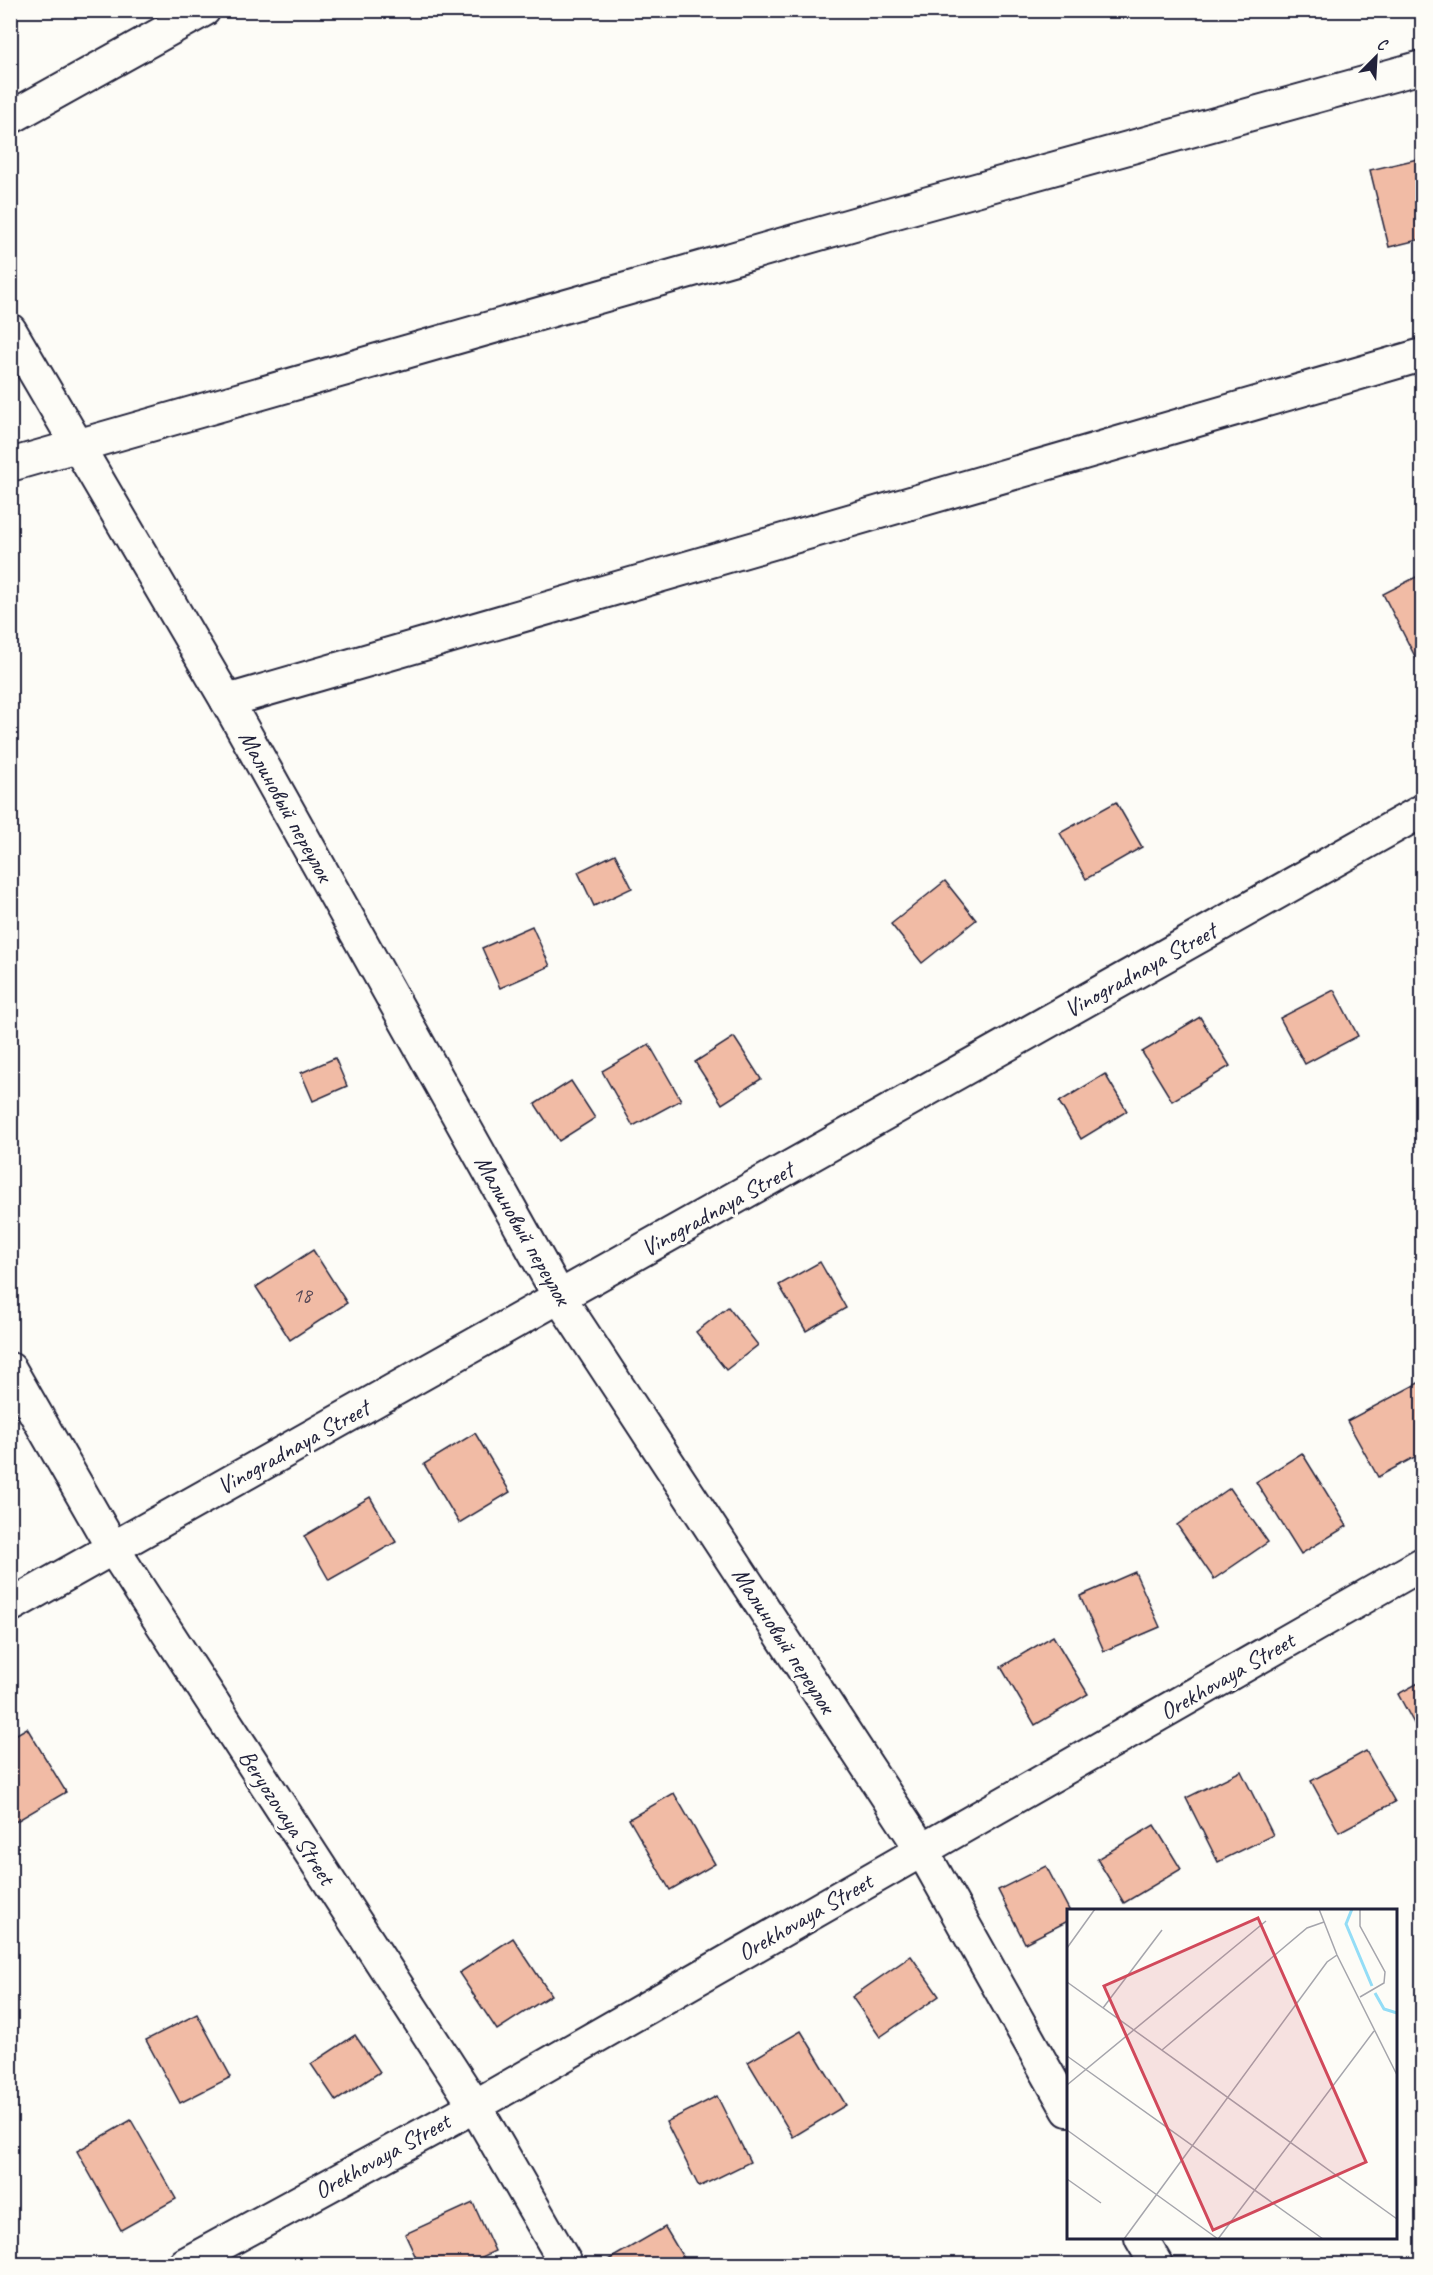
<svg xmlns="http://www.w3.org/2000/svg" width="1433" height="2275" font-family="Caveat,sans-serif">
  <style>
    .building { fill: #f1bba5; stroke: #22223b; stroke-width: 1.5 }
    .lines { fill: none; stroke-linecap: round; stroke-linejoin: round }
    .street-casing { stroke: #22223b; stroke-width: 36 }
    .street { stroke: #fdfcf7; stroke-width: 32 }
    .labels { text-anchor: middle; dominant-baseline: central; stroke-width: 6; stroke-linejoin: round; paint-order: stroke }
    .number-label { font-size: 21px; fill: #564856 }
    .street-label { font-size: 24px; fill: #22223b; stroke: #fdfcf7 }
    .inset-river { fill: none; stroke: #94ddf6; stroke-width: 3 }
    .inset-road { fill: none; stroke: #a5a5ac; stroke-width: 1.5 }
    .view { fill: #d1495b; fill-opacity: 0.15; stroke: #d1495b; stroke-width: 3 }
    .inset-edge { fill: none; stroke: #22223b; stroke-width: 3 }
  </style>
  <rect width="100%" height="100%" fill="#fdfcf7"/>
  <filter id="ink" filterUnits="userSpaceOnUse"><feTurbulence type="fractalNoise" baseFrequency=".0167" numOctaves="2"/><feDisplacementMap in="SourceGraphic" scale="12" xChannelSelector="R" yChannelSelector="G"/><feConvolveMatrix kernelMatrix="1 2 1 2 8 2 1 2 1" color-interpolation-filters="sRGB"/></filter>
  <g filter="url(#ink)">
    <g class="building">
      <polygon points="1422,158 1422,239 1389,247 1370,170"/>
      <polygon points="1422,574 1422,665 1420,666 1383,594"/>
      <polygon points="1116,802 1142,847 1086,879 1060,833"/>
      <polygon points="615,854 632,888 594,906 578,872"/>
      <polygon points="945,881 976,920 922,963 891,924"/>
      <polygon points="532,926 550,966 500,988 482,948"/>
      <polygon points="1334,990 1358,1036 1305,1064 1280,1018"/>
      <polygon points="1200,1017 1230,1066 1172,1101 1142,1052"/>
      <polygon points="734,1037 761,1079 722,1104 695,1062"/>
      <polygon points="649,1044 681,1100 633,1126 602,1071"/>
      <polygon points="335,1058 347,1086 313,1101 301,1073"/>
      <polygon points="1105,1074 1127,1111 1081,1139 1059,1102"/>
      <polygon points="571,1081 595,1118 559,1141 535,1104"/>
      <polygon points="313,1250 347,1303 290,1340 256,1287"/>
      <polygon points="820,1262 846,1308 806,1331 779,1285"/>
      <polygon points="728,1307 758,1345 726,1370 696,1332"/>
      <polygon points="1422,1381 1422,1453 1378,1477 1347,1421"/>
      <polygon points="475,1433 510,1492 459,1523 424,1464"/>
      <polygon points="1302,1453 1347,1526 1301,1554 1256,1482"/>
      <polygon points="1230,1488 1268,1542 1214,1579 1177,1525"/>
      <polygon points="370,1497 396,1542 329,1580 304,1536"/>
      <polygon points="1135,1572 1160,1627 1104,1651 1080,1596"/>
      <polygon points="1053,1636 1088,1694 1035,1725 1001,1667"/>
      <polygon points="1422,1681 1422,1738 1398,1694"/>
      <polygon points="27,1728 66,1792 10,1825 10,1738"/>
      <polygon points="1366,1751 1395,1802 1339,1832 1311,1781"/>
      <polygon points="1241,1771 1273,1835 1218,1862 1186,1798"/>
      <polygon points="674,1793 715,1864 670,1890 629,1819"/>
      <polygon points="1154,1825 1181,1869 1124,1903 1097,1859"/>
      <polygon points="1046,1866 1069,1910 1068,1921 1025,1943 998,1890"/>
      <polygon points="513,1938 551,1995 497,2030 459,1973"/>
      <polygon points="911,1956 939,1996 880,2037 852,1997"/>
      <polygon points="197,2014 231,2077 180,2103 146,2040"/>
      <polygon points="801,2031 846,2105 793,2137 748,2062"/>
      <polygon points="355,2035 380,2072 336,2101 311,2064"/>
      <polygon points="717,2096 750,2162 699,2187 666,2122"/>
      <polygon points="131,2120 176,2199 121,2230 77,2151"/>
      <polygon points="473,2203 495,2251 467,2264 419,2264 405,2234"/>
      <polygon points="665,2227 687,2264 611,2264 608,2260"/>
    </g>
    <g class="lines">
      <defs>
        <g id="street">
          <polyline points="10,118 204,10"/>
          <polyline points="10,330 227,701 560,1298 922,1850 1068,2110"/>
          <polyline points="10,465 896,212 1422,67"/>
          <polyline points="227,701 1422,355"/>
          <polyline points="10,1369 112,1547 475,2106 566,2264"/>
          <polyline points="10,1606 1422,811"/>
          <polyline points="1141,2238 1156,2264"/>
          <polyline points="185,2264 475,2106 1422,1564"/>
        </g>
      </defs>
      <use href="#street" class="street-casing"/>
      <use href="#street" class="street"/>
    </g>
  </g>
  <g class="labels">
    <g class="number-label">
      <text x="302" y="1295">18</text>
    </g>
    <g class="street-label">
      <text transform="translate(286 806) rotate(61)">Малиновый переулок</text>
      <text transform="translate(1140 970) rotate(-29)">Vinogradnaya Street</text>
      <text transform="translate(717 1209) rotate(-29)">Vinogradnaya Street</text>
      <text transform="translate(523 1230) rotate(60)">Малиновый переулок</text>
      <text transform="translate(293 1447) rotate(-29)">Vinogradnaya Street</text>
      <text transform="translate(784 1640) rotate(57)">Малиновый переулок</text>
      <text transform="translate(1227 1676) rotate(-30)">Orekhovaya Street</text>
      <text transform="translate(287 1817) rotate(57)">Beryozovaya Street</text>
      <text transform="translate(805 1917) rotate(-30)">Orekhovaya Street</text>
      <text transform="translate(382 2156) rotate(-29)">Orekhovaya Street</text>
    </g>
  </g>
  <g transform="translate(1067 1909)">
    <rect width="330" height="330" fill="#fdfcf7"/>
    <path class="inset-river" d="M285,0L279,15L305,77M308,84L317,100L330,104"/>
    <path class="inset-road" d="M252,0L270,46L330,166M293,0V17L318,63L317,74L293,88M0,39L28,0M0,73L330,310M36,99L95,21M95,141L240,19L257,13M0,147L256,330M0,176L199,12M0,221L151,330M0,270L34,294M57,330L260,53L270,46M151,330L307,122"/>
    <path class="view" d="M191,9L299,253L146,321L37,77Z"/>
    <rect width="330" height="330" class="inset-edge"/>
  </g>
  <rect width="1433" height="2275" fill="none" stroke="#fdfcf7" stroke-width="36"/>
  <rect x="18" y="18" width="1397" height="2239" fill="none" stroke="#22223b" stroke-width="2" filter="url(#ink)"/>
  <g transform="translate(1376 57) rotate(24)" stroke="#fdfcf7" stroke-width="4.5" paint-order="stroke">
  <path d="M0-4.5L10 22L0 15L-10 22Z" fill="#22223b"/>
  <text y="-9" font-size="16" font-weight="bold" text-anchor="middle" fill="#22223b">С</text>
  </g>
</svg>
